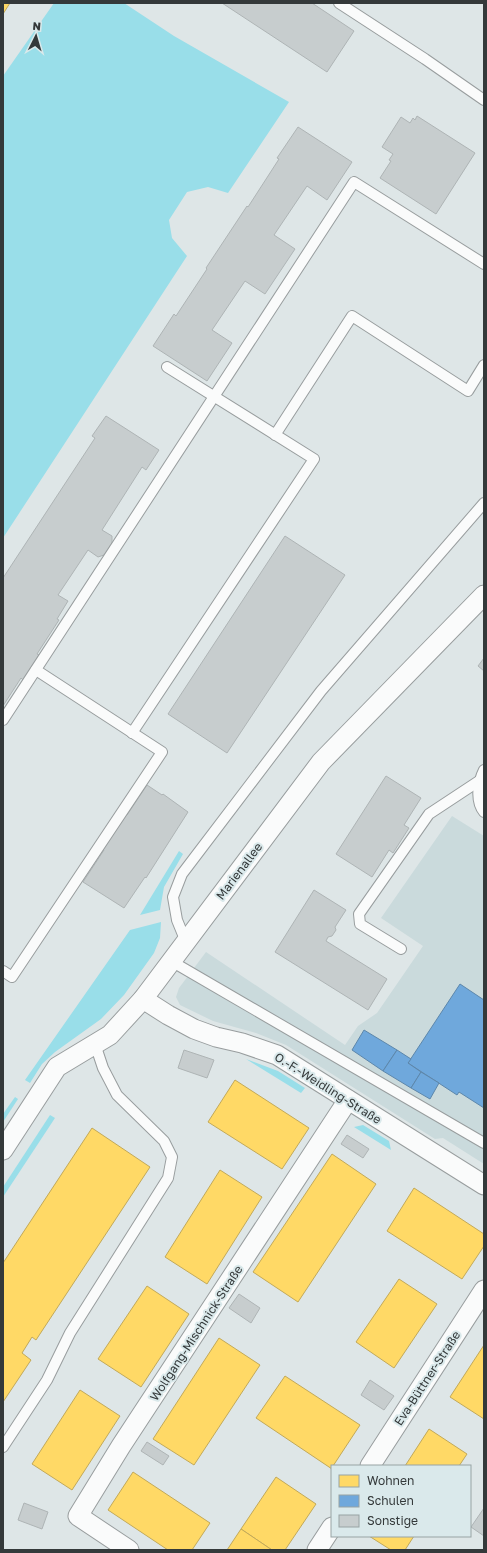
<svg xmlns="http://www.w3.org/2000/svg" width="487" height="1553" font-family="'Golos Text',sans-serif">
  <style>
    .built { fill: #cadadc }
    .green { fill: #99dee9 }
    .homes { fill: #ffd966; stroke: #c2a959 }
    .schools { fill: #6fa8dc; stroke: #5d87ab }
    .building { fill: #c7cdce; stroke: #aeb4b5 }
    .lines { fill: none; stroke-linecap: round; stroke-linejoin: round }
    .lane-casing { stroke: #989d9e; stroke-width: 12 }
    .street-casing { stroke: #989d9e; stroke-width: 21 }
    .lane { stroke: #fafbfb; stroke-width: 10 }
    .street { stroke: #fafbfb; stroke-width: 19 }
    .labels { text-anchor: middle; dominant-baseline: central; stroke-width: 4; stroke-linejoin: round; paint-order: stroke }
    .street-label { font-size: 12px; fill: #34393a; stroke: #dae9eb }
  </style>
  <rect width="100%" height="100%" fill="#dee6e7"/>
  <polygon class="built" points="452,816 484,836 484,1164 443,1138 435,1139 286,1045 256,1033 213,1021 180,1005 176,997 179,988 206,952 345,1045 358,1026 377,1013 423,946 381,918"/>
  <g class="green">
    <polygon points="54,3 124,3 174,36 289,102 228,193 208,187 187,192 169,220 172,238 187,256 3,538 3,76"/>
    <polygon points="179,851 183,854 164,887 160,910 140,915"/>
    <polygon points="161,922 160,938 154,953 124,995 101,1019 55,1052 42,1064 30,1083 25,1080 130,930"/>
    <polygon points="246,1059 278,1071 305,1088 301,1093"/>
    <polygon points="15,1097 18,1099 3,1122 3,1114"/>
    <polygon points="50,1115 55,1118 3,1197 3,1187"/>
    <polygon points="363,1125 389,1141 391,1150 354,1127"/>
  </g>
  <g class="homes">
    <polygon points="3,3 10,3 3,14"/>
    <polygon points="235,1080 309,1128 282,1169 208,1122"/>
    <polygon points="92,1128 150,1167 36,1340 32,1337 22,1353 31,1360 3,1402 3,1263"/>
    <polygon points="332,1154 376,1184 298,1302 253,1272"/>
    <polygon points="220,1170 262,1197 207,1284 165,1257"/>
    <polygon points="414,1188 484,1234 484,1246 462,1279 387,1231"/>
    <polygon points="399,1279 437,1304 394,1368 356,1342"/>
    <polygon points="147,1286 189,1314 141,1387 98,1359"/>
    <polygon points="219,1338 260,1365 194,1465 153,1439"/>
    <polygon points="484,1345 484,1419 450,1397"/>
    <polygon points="285,1376 360,1425 333,1466 332,1466 332,1469 256,1418"/>
    <polygon points="80,1390 120,1416 72,1490 32,1464"/>
    <polygon points="429,1429 467,1454 459,1466 405,1466"/>
    <polygon points="133,1472 210,1523 192,1550 168,1550 108,1510"/>
    <polygon points="276,1477 316,1504 285,1550 272,1550 241,1529"/>
    <polygon points="241,1529 272,1550 227,1550"/>
    <polygon points="369,1536 414,1536 405,1550 391,1550"/>
  </g>
  <g class="schools">
    <polygon points="460,984 484,1000 484,1108 459,1092 457,1095 408,1063"/>
    <polygon points="364,1030 397,1050 383,1071 352,1050"/>
    <polygon points="397,1050 411,1059 408,1063 421,1072 411,1088 383,1071"/>
    <polygon points="421,1072 439,1083 430,1099 411,1088"/>
  </g>
  <g class="building">
    <polygon points="222,3 312,3 354,31 327,72"/>
    <polygon points="417,116 475,153 436,214 380,178 391,161 389,160 393,154 382,147 401,117 410,123 413,118 415,120"/>
    <polygon points="298,127 352,162 327,200 307,186 274,235 295,249 265,294 245,281 212,330 232,343 207,381 153,346 174,314 176,316 207,269 206,268 247,206 248,207 279,159 277,158"/>
    <polygon points="106,416 159,450 146,470 142,467 102,530 112,536 112,543 104,555 98,557 88,550 58,595 68,601 57,619 59,620 37,654 39,655 23,680 21,678 3,706 3,578 95,438 92,436"/>
    <polygon points="285,536 345,575 227,753 168,714"/>
    <polygon points="484,658 484,671 478,666"/>
    <polygon points="386,776 421,798 404,825 409,828 393,853 389,850 372,877 336,854"/>
    <polygon points="147,785 162,795 163,794 188,812 146,878 145,877 124,908 83,882 104,850 102,848 125,814 127,815"/>
    <polygon points="314,890 346,910 335,927 336,930 332,936 328,937 326,941 387,979 368,1010 275,952"/>
    <polygon points="184,1050 214,1060 207,1078 178,1068"/>
    <polygon points="347,1135 369,1149 363,1158 341,1144"/>
    <polygon points="239,1294 260,1308 251,1323 229,1308"/>
    <polygon points="370,1380 394,1396 384,1410 361,1395"/>
    <polygon points="147,1442 169,1456 163,1465 141,1451"/>
    <polygon points="24,1503 48,1512 42,1529 18,1520"/>
    <polygon points="484,1508 484,1536 471,1527"/>
  </g>
  <g class="lines">
    <defs>
      <g id="lane">
        <polyline points="339,3 425,59 484,100"/>
        <polyline points="275,435 352,316 468,391 484,365"/>
        <polyline points="3,720 354,182 484,264"/>
        <polyline points="132,733 314,459 167,367"/>
        <path d="M484,770C478,782 475,801 484,812"/>
        <polyline points="186,942 177,920 173,897 182,874 321,691 484,503"/>
        <polyline points="401,949 360,924 359,914 429,814 479,781"/>
        <polyline points="171,961 484,1143"/>
        <polyline points="3,971 12,977 162,752 36,670"/>
        <polyline points="3,1447 47,1380 70,1333 168,1178 172,1157 164,1141 117,1095 103,1068 95,1044"/>
      </g>
      <g id="street">
        <polyline points="143,999 168,1015 194,1029 216,1037 242,1043 277,1055 484,1185"/>
        <polyline points="3,1150 57,1067 110,1035 143,999 321,762 484,595"/>
        <polyline points="370,1466 484,1290"/>
        <polyline points="129,1550 78,1516 121,1446 348,1100"/>
        <polyline points="317,1550 332,1527"/>
      </g>
    </defs>
    <use href="#lane" class="lane-casing"/>
    <use href="#street" class="street-casing"/>
    <use href="#lane" class="lane"/>
    <use href="#street" class="street"/>
  </g>
  <g class="labels">
    <g class="street-label">
      <text transform="translate(239 871) rotate(-53)">Marienallee</text>
      <text transform="translate(328 1088) rotate(32)">O.-F.-Weidling-Straße</text>
      <text transform="translate(196 1333) rotate(-57)">Wolfgang-Mischnick-Straße</text>
      <text transform="translate(427 1378) rotate(-57)">Eva-Büttner-Straße</text>
    </g>
  </g>
  <rect width="487" height="1553" fill="none" stroke="#34393a" stroke-width="8"/>
  <rect x="331" y="1465" width="140" height="72" fill="#dae9eb" stroke="#98a3a4"/>
  <rect x="339" y="1475" width="20" height="12" fill="#ffd966" stroke="#98a3a4"/>
  <text x="367" y="1485" font-size="12" fill="#34393a">Wohnen</text>
  <rect x="339" y="1495" width="20" height="12" fill="#6fa8dc" stroke="#98a3a4"/>
  <text x="367" y="1505" font-size="12" fill="#34393a">Schulen</text>
  <rect x="339" y="1515" width="20" height="12" fill="#c7cdce" stroke="#98a3a4"/>
  <text x="367" y="1525" font-size="12" fill="#34393a">Sonstige</text>
  <g transform="translate(36 36) rotate(5)" stroke="#dae9eb" stroke-width="3" paint-order="stroke">
  <path d="M0-3L7 15L0 10L-7 15Z" fill="#34393a"/>
  <text y="-6" font-size="11" font-weight="bold" text-anchor="middle" fill="#34393a">N</text>
  </g>
</svg>
